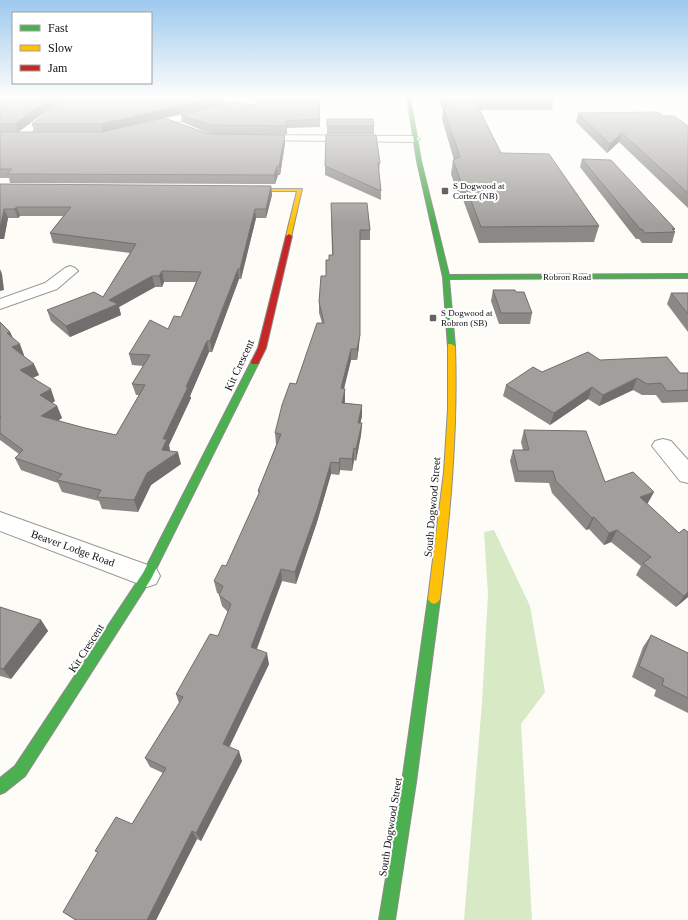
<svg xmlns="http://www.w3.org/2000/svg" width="688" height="920" font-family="Georgia,serif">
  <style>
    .forest { fill: #d8eac5 }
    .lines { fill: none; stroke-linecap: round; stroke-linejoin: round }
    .street-casing { stroke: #979795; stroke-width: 2 }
    .fast-casing { stroke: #8e8d8b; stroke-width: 2 }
    .slow-casing { stroke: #8e8d8b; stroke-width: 2 }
    .jam-casing { stroke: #8e8d8b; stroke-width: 2 }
    .street { fill: #fffffe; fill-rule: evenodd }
    .fast { fill: #4caf50; fill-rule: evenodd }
    .slow { fill: #ffc107; fill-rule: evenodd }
    .jam { fill: #c62828; fill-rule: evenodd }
    .wall { fill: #8a8986 }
    .shaded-wall { fill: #716f6d }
    .building { fill: #a19f9c; stroke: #716f6d }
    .poi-dot { fill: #646362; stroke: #fff; stroke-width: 1.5 }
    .labels { text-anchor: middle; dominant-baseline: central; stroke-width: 4; stroke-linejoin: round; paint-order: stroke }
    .far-poi-label { font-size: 9px; fill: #111; stroke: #fff; text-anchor: start }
    .far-street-label { font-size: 9px; fill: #111; stroke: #fff }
    .street-label { font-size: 11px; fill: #111; stroke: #fff }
  </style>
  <rect width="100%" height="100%" fill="#fdfcf7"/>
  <polygon class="forest" points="494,530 530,606 545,692 521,724 532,920 464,920 482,703 488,594 484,532"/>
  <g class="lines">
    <defs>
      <g id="street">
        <polygon points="66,97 75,97 24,138 16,138 15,136 16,134"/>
        <polygon points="239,97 247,97 242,106 167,124 162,121 164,119 236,102"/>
        <polygon points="254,135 415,136 420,139 415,142 250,140 249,138"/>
        <polygon points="70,266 75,268 78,271 57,289 0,309 0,299 45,283 65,268"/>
        <polygon points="663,439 671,441 688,460 688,483 680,481 652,446 655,441"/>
        <polygon points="0,512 156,568 160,576 156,584 147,587 0,531"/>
      </g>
      <g id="fast">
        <polygon points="407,97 410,97 421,161 449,275 688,274 688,278 449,279 455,346 451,348 448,348 443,277 417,161"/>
        <polygon points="252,360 258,360 259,362 151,579 25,776 5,792 0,794 0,778 15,766 143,573"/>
        <polygon points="434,594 438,596 440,599 416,782 395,920 379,920 402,782 428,599 430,596"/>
      </g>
      <g id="slow">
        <polygon points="241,189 302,189 291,237 286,236 297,191 239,191 239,190"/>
        <path d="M448,344H451L455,346C458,431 450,515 440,599L438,602L434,604L430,602L428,599L444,472L448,409Z"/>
      </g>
      <polygon id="jam" points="289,234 292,236 266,348 258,364 252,364 251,362 258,348 286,236"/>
    </defs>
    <use href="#street" class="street-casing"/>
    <use href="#fast" class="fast-casing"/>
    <use href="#slow" class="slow-casing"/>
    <use href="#jam" class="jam-casing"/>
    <use href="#street" class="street"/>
    <use href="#fast" class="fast"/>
    <use href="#slow" class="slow"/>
    <use href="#jam" class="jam"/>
  </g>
  <g class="wall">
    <polygon points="0,97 65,97 18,132 0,132"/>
    <polygon points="66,97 225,97 222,104 103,132 34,132 32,124"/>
    <polygon points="320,97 320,127 287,128 287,134 211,134 182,122 181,115 253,105"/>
    <polygon points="437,97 553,97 554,98 552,110 480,110 501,153 599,226 594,242 479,243 462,197 459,197 451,174 453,160 454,160 442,119 443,109"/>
    <polygon points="578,113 663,116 688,126 688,208 619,142 607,153 576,122"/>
    <rect x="327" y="126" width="47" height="8"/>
    <polygon points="0,132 209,134 285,143 280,175 278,175 275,184 10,183 9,178 0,178"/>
    <polygon points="582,159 675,229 674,231 675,232 672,243 642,243 639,239 636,239 580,167"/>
    <polygon points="380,163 379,172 381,191 381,200 325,175 325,166"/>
    <polygon points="0,184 271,186 272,195 266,218 256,218 241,279 239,279 212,352 209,352 190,396 191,398 169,445 170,451 181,464 151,485 138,512 102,509 99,501 62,492 58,483 21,470 15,458 19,454 0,440 0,322 10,332 13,338 24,355 24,356 39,375 33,378 55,401 52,403 57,406 62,418 58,421 85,428 116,435 139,395 136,395 132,384 143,366 132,365 129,354 168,329 181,317 196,282 164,282 162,287 155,287 119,307 121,315 70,337 51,321 47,310 103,297 130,253 53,243 50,233 63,216 20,216 18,218 8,218 4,239 0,239"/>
    <polygon points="331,203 370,230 370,240 360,240 359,346 357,360 351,360 344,389 345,389 345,403 362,405 362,416 360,423 362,423 361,435 356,461 354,460 352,471 340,470 339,475 331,474 317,522 296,584 282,581 257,649 269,664 229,747 242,761 201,841 197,839 156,920 75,920 63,912 98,853 95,851 132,824 163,773 150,767 145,758 179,703 176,694 218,636 228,612 222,606 219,595 219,594 217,593 214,581 226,566 259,494 258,491 276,445 275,433 322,323 319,313 319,302 326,276 329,260 332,255"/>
    <polygon points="493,290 532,313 530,324 499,324 491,301"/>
    <polygon points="671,293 688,293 688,332 667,304"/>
    <polygon points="600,360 680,373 688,373 688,402 662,403 656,395 642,395 633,390 599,406 588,399 550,425 503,396 506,385 542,372"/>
    <polygon points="524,430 605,482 648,503 647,504 679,533 688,532 688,597 676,607 636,575 641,566 611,542 604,545 589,529 586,530 552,493 549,483 515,482 510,461 513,450 523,450 521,442"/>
    <polygon points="0,607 41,620 48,631 11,679 0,676"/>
    <polygon points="651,635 688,653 688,713 654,696 656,690 632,677 643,647"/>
  </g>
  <g class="shaded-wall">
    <polygon points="53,97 65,97 18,132 15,124"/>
    <polygon points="220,97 225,97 222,104 103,132 101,124"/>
    <polygon points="287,121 287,134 286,126"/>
    <polygon points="622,133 619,142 607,153 610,144"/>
    <polygon points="285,135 285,143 280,175 279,166"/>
    <polygon points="277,166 278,175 275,184 274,175"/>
    <polygon points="271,186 272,195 266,218 266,209"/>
    <polygon points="17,207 20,216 18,218 14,209"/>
    <polygon points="4,209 8,218 4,239 0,239 0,229"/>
    <polygon points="255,209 256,218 241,279 240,269"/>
    <polygon points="0,269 2,274 4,290 0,291"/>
    <polygon points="238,269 239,279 212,352 210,341"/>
    <polygon points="162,271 164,282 162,287 159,276"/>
    <polygon points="152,276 155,287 119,307 121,315 70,337 66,326 109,300"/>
    <polygon points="10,332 15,343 7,333"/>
    <polygon points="360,335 359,346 357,360 357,349"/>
    <polygon points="207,341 209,352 190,396 191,398 169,445 170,451 166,460 178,452 181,464 151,485 138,512 134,500 147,473 162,450 163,439"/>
    <polygon points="20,344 24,355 17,358 12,347"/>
    <polygon points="351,349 351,360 341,400 341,388"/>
    <polygon points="34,364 39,375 25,381 20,370"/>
    <polygon points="637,378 633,390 599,406 603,395"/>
    <polygon points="592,387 588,399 550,425 554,413"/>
    <polygon points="51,389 55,401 45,407 40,395"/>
    <polygon points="345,389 345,400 342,414 342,403"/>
    <polygon points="362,405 362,416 358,435 358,423"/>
    <polygon points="57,406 62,418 46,427 41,416"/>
    <polygon points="362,423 361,435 356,461 356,449"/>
    <polygon points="354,448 354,460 352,471 352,459"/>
    <polygon points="340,458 340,470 339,475 339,463"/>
    <polygon points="331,462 331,474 317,522 296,584 295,572"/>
    <polygon points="654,492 648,503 634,509 640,497"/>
    <polygon points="594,517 589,529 586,530 592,518"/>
    <polygon points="617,530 611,542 604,545 609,533"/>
    <polygon points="281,569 282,581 253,658 251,647"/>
    <polygon points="688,592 688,597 676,607 684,596"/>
    <polygon points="41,620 48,631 11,679 3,669"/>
    <polygon points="267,653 269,664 226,754 223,744"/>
    <polygon points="239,751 242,761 201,841 196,833"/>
    <polygon points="192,831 197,839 156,920 147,920"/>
  </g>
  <g class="building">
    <polygon points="0,97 53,97 15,124 0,124"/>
    <polygon points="66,97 220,97 101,124 32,124"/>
    <polygon points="265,97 320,97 319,119 287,121 286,126 210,125 181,115 231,102 253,105 264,98"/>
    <polygon points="444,97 553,97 554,98 474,99 501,153 549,154 599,226 481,227 464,182 461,182 453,160 460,157 443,107 450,107"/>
    <polygon points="658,112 663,116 674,116 688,126 688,193 622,133 610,144 578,113"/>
    <polygon points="164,118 209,134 285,135 279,166 277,166 274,175 7,174 12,169 0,169 0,132 101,132"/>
    <polygon points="327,119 373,119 374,126 327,126"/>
    <polygon points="326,135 376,135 380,163 378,163 381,191 325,166"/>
    <polygon points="582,159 611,160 675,229 672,229 675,232 645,233 642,229 640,229"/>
    <polygon points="0,184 271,186 266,209 255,209 240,269 238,269 210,341 207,341 186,387 188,387 163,439 167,439 162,450 178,452 147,473 134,500 97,497 101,490 57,480 62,474 15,458 23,450 0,433 0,418 1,417 0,417 0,322 10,332 7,333 20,344 12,347 34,364 20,370 51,389 40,395 57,406 41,416 85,428 116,435 145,385 132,384 150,355 129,354 150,320 168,329 174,316 181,317 201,272 162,271 159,276 152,276 109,300 118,304 66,326 47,310 94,292 103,297 136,244 50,233 71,207 17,207 14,209 4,209 0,229"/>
    <polygon points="331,203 367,203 370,230 360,230 360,335 357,349 351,349 341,388 345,389 342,403 362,405 358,423 362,423 356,449 354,448 352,459 340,458 339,463 331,462 317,510 295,572 281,569 251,647 267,653 223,744 239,751 196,833 192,831 147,920 76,920 63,912 98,852 95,851 116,817 132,824 166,768 145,758 183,697 176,694 210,634 218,636 231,604 219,595 223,586 214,581 222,565 226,566 260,491 258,491 281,434 275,433 282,405 290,383 296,384 317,323 324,323 319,302 321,276 326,276 326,260 329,260 329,255 333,255"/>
    <polygon points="493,290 515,290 516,292 524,292 532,313 501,313"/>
    <polygon points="671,293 688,293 688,314"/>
    <polygon points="588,352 600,360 667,357 680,373 688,373 688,390 667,391 661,383 647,384 637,378 603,395 592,387 554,413 506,385 533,367 542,372"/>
    <polygon points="524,430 586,431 605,482 633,472 654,492 640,497 679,533 684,529 688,532 688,592 684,596 643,563 651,557 617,530 609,533 594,517 592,518 556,481 553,471 518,471 513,450 529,450"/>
    <polygon points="0,607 41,620 3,669 0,668"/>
    <polygon points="651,635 688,653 688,698 662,685 664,679 639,666"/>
  </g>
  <linearGradient id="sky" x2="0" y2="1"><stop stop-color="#9dc9ee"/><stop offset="0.43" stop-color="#fefefb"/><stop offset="1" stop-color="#fefefb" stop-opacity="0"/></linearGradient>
  <rect width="688" height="225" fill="url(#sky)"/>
  <g class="poi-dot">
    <rect x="441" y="187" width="8" height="8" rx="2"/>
    <rect x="429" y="314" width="8" height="8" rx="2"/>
  </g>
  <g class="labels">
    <g class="far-poi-label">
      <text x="453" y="186">S Dogwood at<tspan x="453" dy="10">Cortez (NB)</tspan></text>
      <text x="441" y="313">S Dogwood at<tspan x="441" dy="10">Robron (SB)</tspan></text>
    </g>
    <g class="far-street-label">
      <text x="567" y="277">Robron Road</text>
    </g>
    <g class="street-label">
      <text transform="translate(239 365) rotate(-65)">Kit Crescent</text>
      <text transform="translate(432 507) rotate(-85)">South Dogwood Street</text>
      <text transform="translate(73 548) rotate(20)">Beaver Lodge Road</text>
      <text transform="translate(86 648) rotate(-57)">Kit Crescent</text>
      <text transform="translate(390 827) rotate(-81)">South Dogwood Street</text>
    </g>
  </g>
  <rect x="12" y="12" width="140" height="72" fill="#ffffff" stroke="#a0a0a0"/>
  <rect x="20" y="25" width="20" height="6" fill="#4caf50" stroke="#a0a0a0"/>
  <text x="48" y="32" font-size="12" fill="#111111">Fast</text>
  <rect x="20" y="45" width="20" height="6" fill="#ffc107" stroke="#a0a0a0"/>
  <text x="48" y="52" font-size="12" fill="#111111">Slow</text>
  <rect x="20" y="65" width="20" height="6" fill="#c62828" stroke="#a0a0a0"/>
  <text x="48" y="72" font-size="12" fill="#111111">Jam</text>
</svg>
